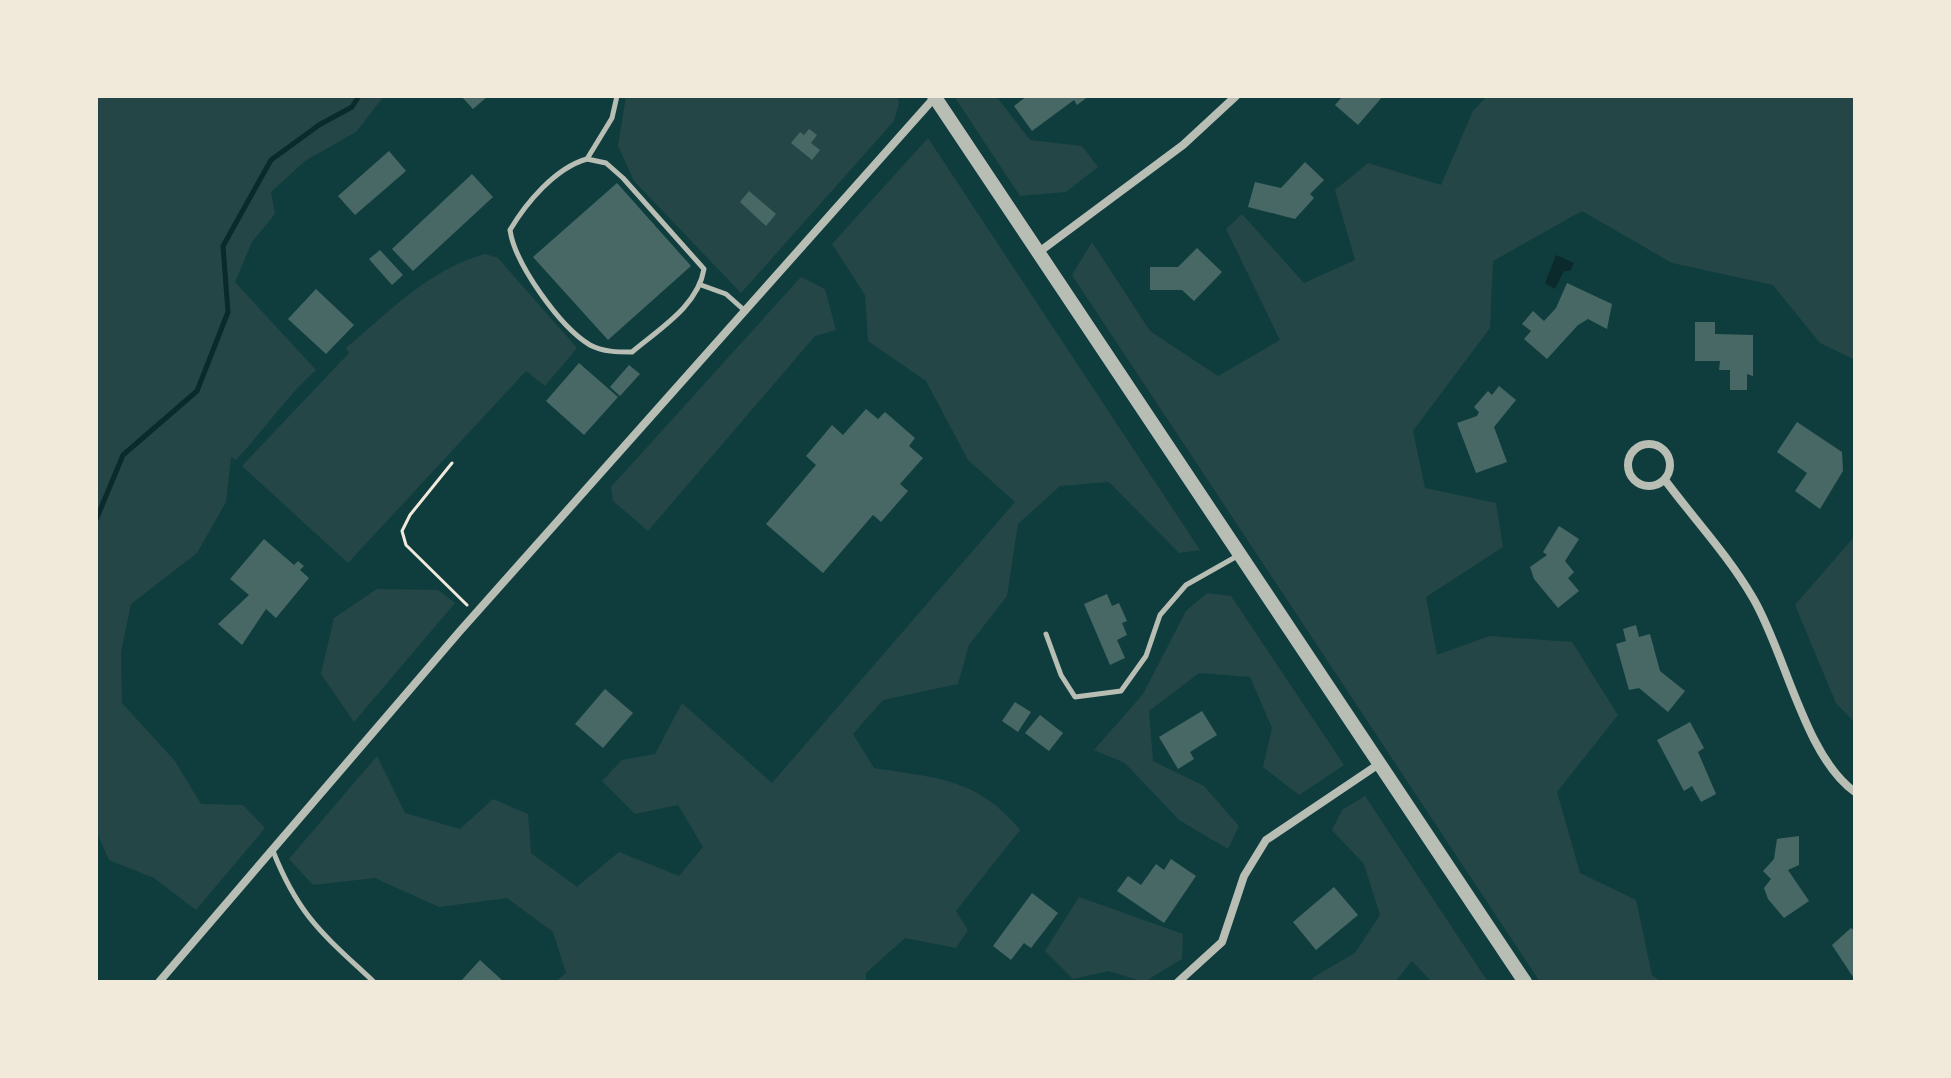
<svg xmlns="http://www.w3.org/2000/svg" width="1951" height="1078" font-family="Montserrat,sans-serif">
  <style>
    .green { fill: #244646 }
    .water { fill: #0a2a2b }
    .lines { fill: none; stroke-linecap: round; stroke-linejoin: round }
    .stream { stroke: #0a2a2b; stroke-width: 5 }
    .building { fill: #486865 }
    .path { stroke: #f1e9da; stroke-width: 3 }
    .service { stroke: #b8beb3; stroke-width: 5 }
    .minor { stroke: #b8beb3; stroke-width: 8 }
    .tertiary { stroke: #b8beb3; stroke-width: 14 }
  </style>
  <rect width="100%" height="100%" fill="#0f3d3e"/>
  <g class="green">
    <path d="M96,96H384L356,132L305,161L271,192L275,214L252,242L235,282L316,370C286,397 264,430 236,460L231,457L226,502L197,553L131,604L121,652L122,703L175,761L201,804L243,805L265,828L196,910L154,878L109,860L96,831Z"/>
    <polygon points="626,96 897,96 899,103 894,121 741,293 634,181 618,146"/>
    <polygon points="954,96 996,96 1030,140 1082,146 1098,167 1066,192 1020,196"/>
    <polygon points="1487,96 1855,96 1855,360 1820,343 1773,285 1672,263 1582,211 1493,261 1490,328 1413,431 1425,488 1496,503 1503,547 1426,597 1437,655 1489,636 1572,642 1618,715 1557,792 1580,873 1636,900 1652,975 1661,982 1540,982 1072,275 1092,242 1150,331 1218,376 1280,340 1226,229 1242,214 1304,283 1355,260 1335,190 1368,163 1441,185 1473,111"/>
    <path d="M928,138L1200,550L1179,553L1109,482L1060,486L1018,524L1007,596L969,645L958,684L883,700L853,734L874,768C936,778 978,778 1020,830L956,911L968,930L956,948L905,938L866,973V982H555L566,973L553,932L507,898L439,907L375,878L313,885L289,859L377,756L405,813L460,829L493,799L528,814L531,853L577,887L619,852L679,876L703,847L678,805L635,814L602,781L622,760L655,754L682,703L772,783L1015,502L968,460L926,381L868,341L865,295L832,244Z"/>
    <path d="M485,254L498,258L577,348L545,386L526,371L348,563L242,466L349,353L346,348C390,311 428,270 485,254Z"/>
    <polygon points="801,277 825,289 836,330 815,336 648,531 613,501 611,487"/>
    <polygon points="1855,536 1855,723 1836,703 1795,605"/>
    <polygon points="377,589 438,590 455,603 354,722 321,674 334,618"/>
    <polygon points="1207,593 1231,596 1344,765 1299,795 1263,767 1272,728 1250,677 1199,673 1149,711 1153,761 1204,786 1239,826 1228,849 1179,820 1125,763 1094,750 1143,694 1186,611"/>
    <polygon points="1365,796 1488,982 1432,982 1412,961 1395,982 1315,982 1312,978 1355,953 1380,915 1364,864 1332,830 1342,810"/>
    <polygon points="1079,897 1183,934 1182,959 1144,982 1109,971 1073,979 1045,951"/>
  </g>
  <polygon class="water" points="1556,255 1574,263 1570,271 1564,271 1555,289 1545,283"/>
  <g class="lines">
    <polyline class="stream" points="96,520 123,455 197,391 228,312 223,246 271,160 319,125 352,107 359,96"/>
  </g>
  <g class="building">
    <polygon points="461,96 488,96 473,109"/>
    <polygon points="1027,96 1089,96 1077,105 1074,100 1032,131 1014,106"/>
    <polygon points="1343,96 1383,96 1358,125 1335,105"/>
    <polygon points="809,129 817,135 811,143 820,150 812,160 791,143 800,132 804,135"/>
    <polygon points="389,151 406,171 355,215 338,196"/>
    <polygon points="1305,162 1324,180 1310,194 1314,198 1295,219 1248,207 1255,182 1281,188"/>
    <polygon points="472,174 493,197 413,271 392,249"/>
    <polygon points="617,183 691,266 608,340 533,257"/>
    <polygon points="749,191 776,214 766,226 740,202"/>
    <polygon points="1197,248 1222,272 1194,301 1182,290 1150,290 1150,267 1178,267"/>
    <polygon points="380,250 403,275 392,285 369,259"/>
    <polygon points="1567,283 1612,304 1607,329 1588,319 1578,325 1547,359 1524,339 1531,331 1522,324 1533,311 1544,321 1556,308"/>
    <polygon points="316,289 354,325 326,354 288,319"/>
    <polygon points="1695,322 1715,322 1715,334 1753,335 1753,376 1747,374 1747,390 1730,390 1730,370 1719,370 1720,361 1695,361"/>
    <polygon points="579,363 618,397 584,435 546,401"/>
    <polygon points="629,365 640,374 620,396 610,387"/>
    <polygon points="1499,386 1516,400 1494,427 1507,462 1476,473 1457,423 1477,416 1479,412 1474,407 1488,391 1492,395"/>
    <polygon points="866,409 878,419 885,412 915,438 909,446 923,458 900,484 908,491 881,522 873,515 823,573 766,524 816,465 806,456 832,425 843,435"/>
    <polygon points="1797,422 1842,452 1843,471 1820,509 1795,491 1807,473 1777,452"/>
    <polygon points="1559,526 1579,539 1565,561 1574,572 1568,578 1579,591 1558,608 1534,579 1530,567 1547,555 1543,552"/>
    <polygon points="264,539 294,565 298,561 304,566 300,570 309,578 276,618 266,609 242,645 218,624 249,595 230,579"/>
    <polygon points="1107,594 1112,606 1119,603 1127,621 1122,623 1127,635 1117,640 1125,658 1110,665 1084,604"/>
    <polygon points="1636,625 1639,637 1650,634 1660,671 1685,691 1668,712 1639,688 1629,690 1616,644 1626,641 1623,629"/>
    <polygon points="605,689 633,713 603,748 575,724"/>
    <polygon points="1015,702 1031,712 1018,732 1002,721"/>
    <polygon points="1202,711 1217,735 1190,752 1194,759 1178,769 1159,737"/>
    <polygon points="1040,715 1063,733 1049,751 1025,733"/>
    <polygon points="1690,722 1704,748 1698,752 1716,794 1701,802 1692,786 1684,791 1657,740"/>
    <polygon points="1799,836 1799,865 1788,870 1809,901 1784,918 1768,899 1764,888 1771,879 1763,871 1774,859 1777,839"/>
    <polygon points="1171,859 1196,876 1164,923 1117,891 1128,876 1141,885 1156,864 1164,870"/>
    <polygon points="1334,887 1358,915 1316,950 1293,922"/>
    <polygon points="1032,893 1058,913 1031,948 1024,943 1011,960 993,946"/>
    <polygon points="1851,928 1855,931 1855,980 1832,945"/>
    <polygon points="480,960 504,982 460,982"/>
  </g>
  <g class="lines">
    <polyline class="path" points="452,463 410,515 402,531 406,545 467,605"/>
    <g class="service">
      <path d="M587,159L606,163L623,178L704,269C698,306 659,329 632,352C618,352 603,352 590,345C560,327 515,264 510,230C526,203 555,168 587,159Z"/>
      <polyline points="587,159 612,118 617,96"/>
      <polyline points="701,285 726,294 744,310"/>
      <polyline points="1046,634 1061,675 1075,697 1121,691 1146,656 1160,615 1186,585 1239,555"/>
      <path d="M273,851C299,917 324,935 374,982"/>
    </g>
    <g class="minor">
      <polyline points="1039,252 1183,145 1236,96"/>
      <circle cx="1649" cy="465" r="21"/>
      <path d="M1665,480C1694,519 1728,555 1753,598C1785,652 1805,757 1855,792"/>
      <polyline points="159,982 460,631 935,97"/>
      <polyline points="1178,982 1222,942 1244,876 1266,840 1379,764"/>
    </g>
    <polyline class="tertiary" points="934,96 1525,982"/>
  </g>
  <rect width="1951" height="1078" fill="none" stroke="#f1e9da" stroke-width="196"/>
</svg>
